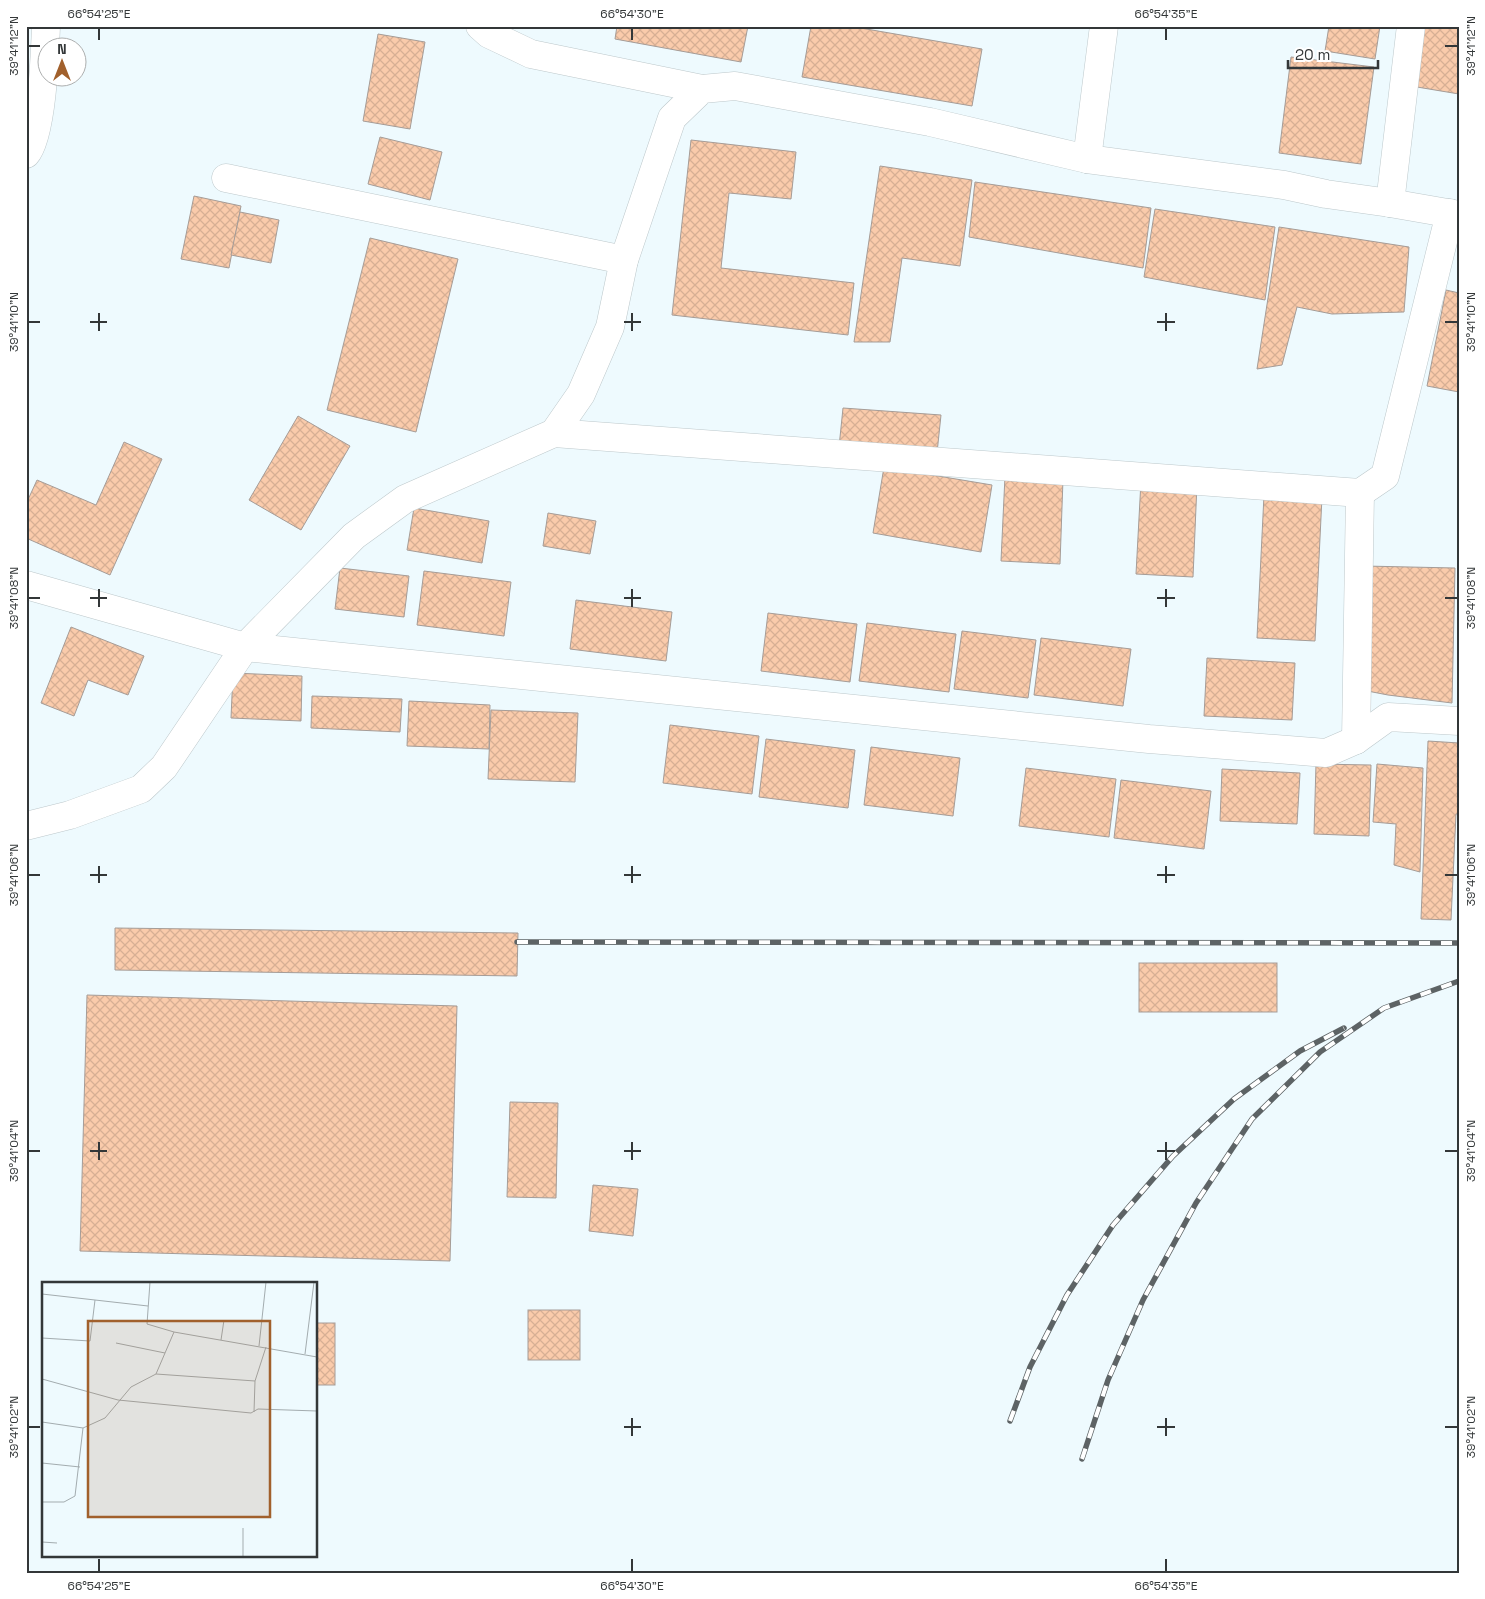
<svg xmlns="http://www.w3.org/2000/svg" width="1485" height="1599" font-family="'Space Grotesk',sans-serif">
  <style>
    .building { fill: url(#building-cross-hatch); stroke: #a59c97 }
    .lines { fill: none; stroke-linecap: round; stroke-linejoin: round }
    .minor-casing { stroke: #bdc8cb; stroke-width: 29 }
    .minor { stroke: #fff; stroke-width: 28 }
    .rail-casing { stroke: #5d6365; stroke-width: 5.5 }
    .rail { stroke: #fff; stroke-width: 4; stroke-dasharray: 11; stroke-linecap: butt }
    .ticks { fill: none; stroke: #333738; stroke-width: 2 }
    .inset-road { fill: none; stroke: #a3acaf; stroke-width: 1 }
    .view { fill: #a1602c; fill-opacity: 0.15; stroke: #a1602c; stroke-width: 2.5 }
    .inset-edge { fill: none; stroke: #333738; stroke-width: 2.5 }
    .neatline { fill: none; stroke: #333738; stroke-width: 2 }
    .ticks-label { font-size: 12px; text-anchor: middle; fill: #333738 }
  </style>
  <defs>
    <pattern id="building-cross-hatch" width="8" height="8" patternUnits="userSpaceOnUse" patternTransform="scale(1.25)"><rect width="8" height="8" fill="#facbab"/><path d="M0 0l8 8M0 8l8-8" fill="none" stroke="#d7af94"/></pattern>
  </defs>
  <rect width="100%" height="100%" fill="#eefafe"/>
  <g class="building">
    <polygon points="617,26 748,26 741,62 615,39"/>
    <polygon points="811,26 849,26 982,49 972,106 802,77"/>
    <polygon points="1329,26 1380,26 1375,59 1325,51"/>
    <polygon points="1415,26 1459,26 1459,94 1405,85"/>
    <polygon points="378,34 425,42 410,129 363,121"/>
    <polygon points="1291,57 1374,67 1361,164 1279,153"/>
    <polygon points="380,137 442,152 430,200 368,184"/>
    <polygon points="691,140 796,152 791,199 729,193 721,268 854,283 848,335 672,315"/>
    <polygon points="880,166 972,180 960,266 902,258 890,342 854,342"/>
    <polygon points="975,182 1151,208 1143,268 969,237"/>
    <polygon points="194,196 241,206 229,268 181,259"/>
    <polygon points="1155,209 1275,227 1265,300 1144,277"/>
    <polygon points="240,212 279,220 271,263 231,255"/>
    <polygon points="1279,227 1409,247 1404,312 1332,314 1297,307 1282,365 1257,369"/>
    <polygon points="370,238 458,259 416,432 327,410"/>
    <polygon points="1446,290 1459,293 1459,392 1427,386"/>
    <polygon points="843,408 941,415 937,453 839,447"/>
    <polygon points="298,416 350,446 301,530 249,500"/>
    <polygon points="124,442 162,459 110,575 26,538 26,504 37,480 96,505"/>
    <polygon points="884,467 992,485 981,552 873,533"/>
    <polygon points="1005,476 1063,479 1060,564 1001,561"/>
    <polygon points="1141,481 1197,484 1193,577 1136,574"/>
    <polygon points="1264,495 1322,497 1315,641 1257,638"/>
    <polygon points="414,508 489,521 482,563 407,550"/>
    <polygon points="548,513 596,521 590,554 543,546"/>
    <polygon points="1364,566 1455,568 1452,703 1388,695 1357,689"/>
    <polygon points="340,568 409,576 404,617 335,609"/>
    <polygon points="424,571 511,582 504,636 417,625"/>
    <polygon points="576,600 672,612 666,661 570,649"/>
    <polygon points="768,613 857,624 850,682 761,671"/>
    <polygon points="867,623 956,634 949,692 859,681"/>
    <polygon points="71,627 144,656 128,695 88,680 74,716 41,703"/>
    <polygon points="962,631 1036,640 1028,698 954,689"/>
    <polygon points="1041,638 1131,649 1123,706 1034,695"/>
    <polygon points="1207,658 1295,663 1292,720 1204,716"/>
    <polygon points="233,673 302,676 301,721 231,718"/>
    <polygon points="312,696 402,699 400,732 311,728"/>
    <polygon points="409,701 490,705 489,749 407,746"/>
    <polygon points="491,710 578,713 575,782 488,779"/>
    <polygon points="670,725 759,736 752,794 663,783"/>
    <polygon points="766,739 855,750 848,808 759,797"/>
    <polygon points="1428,741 1459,743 1459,814 1456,814 1451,920 1421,919"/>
    <polygon points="871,747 960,758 953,816 864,805"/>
    <polygon points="1316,764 1371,765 1369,836 1314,834"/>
    <polygon points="1377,764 1423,768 1420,872 1394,865 1396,824 1373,822"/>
    <polygon points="1026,768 1116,779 1109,837 1019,826"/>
    <polygon points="1222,769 1300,773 1297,824 1220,821"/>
    <polygon points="1121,780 1211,791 1204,849 1114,838"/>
    <polygon points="115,928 518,933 517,976 115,970"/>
    <rect x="1139" y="963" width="138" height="49"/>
    <polygon points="87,995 457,1006 450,1261 80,1251"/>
    <polygon points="510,1102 558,1103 556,1198 507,1197"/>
    <polygon points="593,1185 638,1189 633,1236 589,1231"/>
    <rect x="528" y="1310" width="52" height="50"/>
    <rect x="316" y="1323" width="19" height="62"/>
  </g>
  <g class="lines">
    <defs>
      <g id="minor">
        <polyline points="480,26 489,34 531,54 702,89"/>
        <path d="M26,154C42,137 45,52 46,26"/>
        <polyline points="1087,159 1104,26"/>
        <polyline points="226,178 624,260"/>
        <polyline points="1390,203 1411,26"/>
        <polyline points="554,433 1360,493 1385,476 1450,213"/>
        <polyline points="26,585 245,647 1149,739 1326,753 1356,740 1388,717 1459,721"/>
        <polyline points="1356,740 1360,493"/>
        <polyline points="26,826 70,815 141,789 164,767 245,647 354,536 405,499 554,433 581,394 610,327 624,260 672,118 702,89 735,86 930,122 1087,159 1284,185 1326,194 1390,203 1459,215"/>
      </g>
    </defs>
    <use href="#minor" class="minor-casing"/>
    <use href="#minor" class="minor"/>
    <defs>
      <g id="rail">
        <polyline points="517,942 1459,943"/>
        <polyline points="1010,1421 1030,1367 1067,1295 1113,1225 1173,1156 1234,1099 1300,1051 1344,1028"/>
        <polyline points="1082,1459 1108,1380 1143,1300 1196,1203 1252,1119 1320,1052 1384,1008 1459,981"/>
      </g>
    </defs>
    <use href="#rail" class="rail-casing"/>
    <use href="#rail" class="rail"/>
  </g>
  <path class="ticks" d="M99,28V40M632,28V40M1166,28V40M28,46H40M1445,46H1458M99,313V331M632,313V331M1166,313V331M28,322H40M90,322H107M624,322H641M1157,322H1175M1445,322H1458M99,589V607M632,589V607M1166,589V607M28,598H40M90,598H107M624,598H641M1157,598H1175M1445,598H1458M99,866V883M632,866V883M1166,866V883M28,875H40M90,875H107M624,875H641M1157,875H1175M1445,875H1458M99,1142V1160M632,1142V1160M1166,1142V1160M28,1151H40M90,1151H107M624,1151H641M1157,1151H1175M1445,1151H1458M632,1418V1436M1166,1418V1436M28,1427H40M624,1427H641M1157,1427H1175M1445,1427H1458M99,1559V1572M632,1559V1572M1166,1559V1572"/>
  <g transform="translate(42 1282)">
    <rect width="275" height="275" fill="#eefafe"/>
    <path class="inset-road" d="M108,0L105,42L132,50M0,12L106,24M0,56L48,59L53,18M179,58L182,38M74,61L123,71M217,64L224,0M263,72L272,0M114,92L213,99L224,65M0,97L76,118L209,131L216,127L275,129M212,130L213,99M0,140L41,146M0,181L38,185M0,220H22L33,214L41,146L63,136L89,105L114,92L132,50L275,75M0,260L15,261M201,275V246"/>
    <path class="view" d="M46,39H228V235H46Z"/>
    <rect width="275" height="275" class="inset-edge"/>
  </g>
  <rect width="1485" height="1599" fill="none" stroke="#ffffff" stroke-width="55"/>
  <g transform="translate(62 62)"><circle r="24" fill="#ffffff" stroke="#adafaf"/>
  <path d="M0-4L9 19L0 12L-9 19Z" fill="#a1602c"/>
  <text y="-8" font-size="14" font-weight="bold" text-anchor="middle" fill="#333738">N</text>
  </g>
  <path d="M1288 60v8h90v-8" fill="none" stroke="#333738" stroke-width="2.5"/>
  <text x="1295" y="60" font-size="15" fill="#333738" stroke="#ffffff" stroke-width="4" paint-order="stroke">20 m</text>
  <rect x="28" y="28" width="1430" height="1544" class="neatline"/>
  <g class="ticks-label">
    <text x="99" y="18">66°54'25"E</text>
    <text x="632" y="18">66°54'30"E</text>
    <text x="1166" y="18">66°54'35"E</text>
    <text transform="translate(14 46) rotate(-90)" y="4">39°41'12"N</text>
    <text transform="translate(1471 46) rotate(-90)" y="4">39°41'12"N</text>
    <text transform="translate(14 322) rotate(-90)" y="4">39°41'10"N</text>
    <text transform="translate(1471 322) rotate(-90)" y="4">39°41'10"N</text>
    <text transform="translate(14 598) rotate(-90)" y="4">39°41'08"N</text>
    <text transform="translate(1471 598) rotate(-90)" y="4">39°41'08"N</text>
    <text transform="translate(14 875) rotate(-90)" y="4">39°41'06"N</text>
    <text transform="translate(1471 875) rotate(-90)" y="4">39°41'06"N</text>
    <text transform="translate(14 1151) rotate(-90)" y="4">39°41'04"N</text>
    <text transform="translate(1471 1151) rotate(-90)" y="4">39°41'04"N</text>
    <text transform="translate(14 1427) rotate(-90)" y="4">39°41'02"N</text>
    <text transform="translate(1471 1427) rotate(-90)" y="4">39°41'02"N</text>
    <text x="99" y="1590">66°54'25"E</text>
    <text x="632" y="1590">66°54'30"E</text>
    <text x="1166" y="1590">66°54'35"E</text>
  </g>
</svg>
